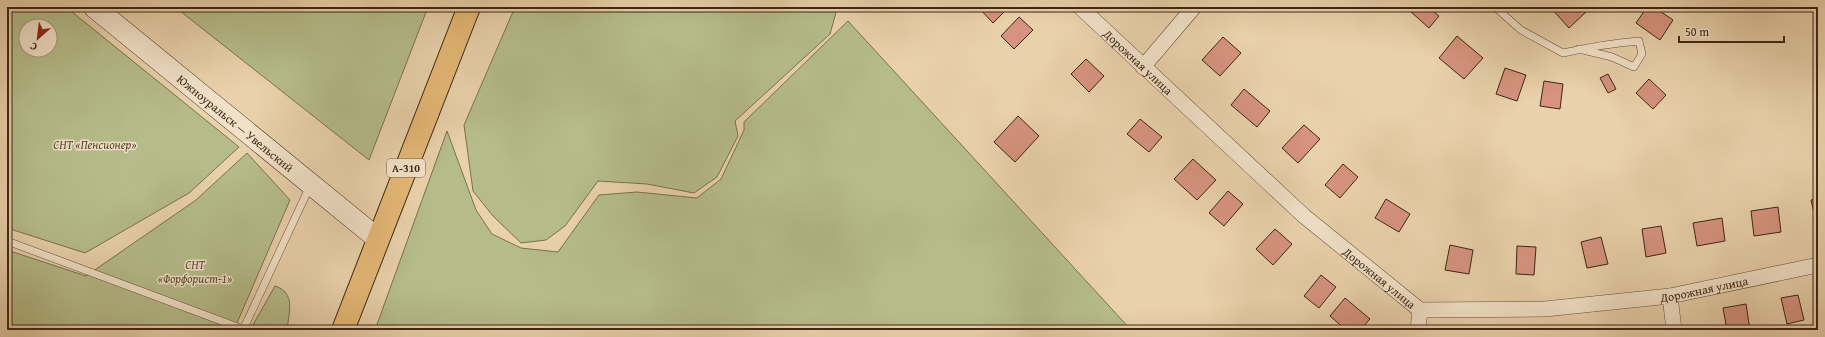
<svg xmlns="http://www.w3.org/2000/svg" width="1825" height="337" font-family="'Gentium Book Plus',serif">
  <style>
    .green { fill: #b5bc8a; stroke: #7a7150; fill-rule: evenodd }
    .building { fill: #d6937f; stroke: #3e2615 }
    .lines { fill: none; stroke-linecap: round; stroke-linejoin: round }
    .lane-casing { stroke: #69513a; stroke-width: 8 }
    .street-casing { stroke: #69513a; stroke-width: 16 }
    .secondary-casing { stroke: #3e2615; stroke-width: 22 }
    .highway-casing { stroke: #3e2615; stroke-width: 24 }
    .lane { stroke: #f1e1c8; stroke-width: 7 }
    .street { stroke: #f1e1c8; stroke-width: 15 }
    .secondary { stroke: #f1e1c8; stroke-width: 21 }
    .highway { stroke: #e4b876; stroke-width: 22 }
    .labels { text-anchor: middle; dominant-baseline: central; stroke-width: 3; stroke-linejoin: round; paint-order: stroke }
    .shield { fill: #f1e1c8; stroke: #745e4b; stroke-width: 1 }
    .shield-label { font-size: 11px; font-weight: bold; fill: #3e2615 }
    .street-label { font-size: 12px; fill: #3e2615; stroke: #f1e1c8 }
    .park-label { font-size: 12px; font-style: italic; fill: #56442c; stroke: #f1e1c8 }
  </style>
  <rect width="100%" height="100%" fill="#e9d1ab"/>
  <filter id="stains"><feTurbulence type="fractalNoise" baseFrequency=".005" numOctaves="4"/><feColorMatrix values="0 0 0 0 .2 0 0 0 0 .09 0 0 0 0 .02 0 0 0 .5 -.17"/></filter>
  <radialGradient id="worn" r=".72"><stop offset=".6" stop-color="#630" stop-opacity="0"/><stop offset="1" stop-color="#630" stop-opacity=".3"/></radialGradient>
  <g class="green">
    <path d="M7,7H66L239,147L189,193L85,253L7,228ZM26,26H50V50H26Z"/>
    <polygon points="175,7 428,7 369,160"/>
    <polygon points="515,7 835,7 837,9 830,34 735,121 738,136 717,177 694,193 647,184 598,181 565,226 546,240 521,243 493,216 473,191 464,125"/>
    <polygon points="848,21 1131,330 375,330 447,131 476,210 492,234 521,248 558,252 599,195 637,192 697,198 721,179 744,130 744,122"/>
    <polygon points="247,153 290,200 234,330 7,330 7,250 86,276 196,200"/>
    <path d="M275,286C296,293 289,312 287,330H250Z"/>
  </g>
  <g class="building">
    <polygon points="978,7 1009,7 993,23"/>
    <polygon points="1414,7 1428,7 1439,16 1429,28 1410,11"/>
    <polygon points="1550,7 1582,7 1586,12 1569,28"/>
    <polygon points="1647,7 1654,7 1673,20 1660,40 1636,23"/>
    <polygon points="1019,17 1033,30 1014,49 1001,36"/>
    <polygon points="1457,36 1483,58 1464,79 1439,58"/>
    <polygon points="1223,37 1241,53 1220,76 1202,60"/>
    <polygon points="1086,59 1104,76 1089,92 1071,74"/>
    <polygon points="1505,68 1526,75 1517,101 1496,94"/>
    <polygon points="1608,74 1616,89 1608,93 1600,78"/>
    <polygon points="1649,79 1666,95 1653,109 1636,93"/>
    <polygon points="1544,81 1563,84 1560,109 1540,106"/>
    <polygon points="1244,89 1270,111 1257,127 1231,105"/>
    <polygon points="1018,116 1039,136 1015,162 994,142"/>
    <polygon points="1140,119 1162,137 1149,152 1127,134"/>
    <polygon points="1304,125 1320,139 1298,163 1282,148"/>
    <polygon points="1193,159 1216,180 1197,200 1174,179"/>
    <polygon points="1343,164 1358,177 1340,198 1325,185"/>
    <polygon points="1228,191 1243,204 1224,226 1209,213"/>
    <polygon points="1386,199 1410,214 1399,232 1375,218"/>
    <polygon points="1818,199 1818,220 1816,221 1811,200"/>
    <polygon points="1778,207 1781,232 1754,236 1751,211"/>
    <polygon points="1722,218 1725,241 1697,246 1693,223"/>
    <polygon points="1661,226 1666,253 1646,257 1642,229"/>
    <polygon points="1275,229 1292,244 1273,265 1256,249"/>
    <polygon points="1601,237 1608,264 1587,268 1581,242"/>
    <polygon points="1450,245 1473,250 1469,274 1445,270"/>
    <polygon points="1517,246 1536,247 1534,275 1516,274"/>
    <polygon points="1321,275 1336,287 1319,308 1304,296"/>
    <polygon points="1798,295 1804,320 1787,324 1781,298"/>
    <polygon points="1345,298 1370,319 1360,330 1346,330 1330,316"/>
    <polygon points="1746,304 1750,330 1727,330 1723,308"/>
  </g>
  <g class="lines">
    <defs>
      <g id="lane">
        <path d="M1495,7L1521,30L1563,53C1590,47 1612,43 1639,41L1642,54L1634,67L1612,57L1579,49"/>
        <polyline points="7,241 243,329"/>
        <polyline points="243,330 310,186"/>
      </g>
      <g id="street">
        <path id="s1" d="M1080,7L1304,216L1420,310L1545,309L1670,296L1818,265"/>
        <polyline points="1143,67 1194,7"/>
        <polyline points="1670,296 1674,330"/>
        <polyline points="1418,330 1420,310"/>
      </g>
      <g id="secondary">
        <path id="s2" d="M94,7L378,239"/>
      </g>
      <polyline id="highway" points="343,330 469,7"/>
    </defs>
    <use href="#lane" class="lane-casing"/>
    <use href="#street" class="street-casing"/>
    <use href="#secondary" class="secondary-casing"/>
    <use href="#highway" class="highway-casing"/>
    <use href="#lane" class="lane"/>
    <use href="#street" class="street"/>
    <use href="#secondary" class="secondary"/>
    <use href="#highway" class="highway"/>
  </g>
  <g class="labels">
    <rect class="shield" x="387" y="159" width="38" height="18" rx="3"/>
    <g class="shield-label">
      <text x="406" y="168">А-310</text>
    </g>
    <g class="street-label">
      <text stroke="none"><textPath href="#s1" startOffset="80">Дорожная улица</textPath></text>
      <text stroke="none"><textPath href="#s2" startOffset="183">Южноуральск — Увельский</textPath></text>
      <text stroke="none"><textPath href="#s1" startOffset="404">Дорожная улица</textPath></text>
      <text stroke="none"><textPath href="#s1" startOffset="741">Дорожная улица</textPath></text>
    </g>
    <g class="park-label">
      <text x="95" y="144">СНТ «Пенсионер»</text>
      <text x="195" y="264">СНТ<tspan x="195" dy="14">«Форфорист-1»</tspan></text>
    </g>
  </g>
  <rect width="1825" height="337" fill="none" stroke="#e9d1ab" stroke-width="24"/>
  <rect x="8" y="8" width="1809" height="321" fill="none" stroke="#3e2615" stroke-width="2"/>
  <rect x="12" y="12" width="1801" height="313" fill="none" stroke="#3e2615"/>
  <g transform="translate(38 38) rotate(208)"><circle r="19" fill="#f1e1c8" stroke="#a99680"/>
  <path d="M0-3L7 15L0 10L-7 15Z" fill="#8f2418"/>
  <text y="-6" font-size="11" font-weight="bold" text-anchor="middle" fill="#3e2615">С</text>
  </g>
  <path d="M1679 36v6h105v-6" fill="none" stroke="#3e2615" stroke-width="2"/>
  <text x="1685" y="36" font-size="12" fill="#3e2615" stroke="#f1e1c8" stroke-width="3" paint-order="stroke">50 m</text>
  <rect width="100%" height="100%" filter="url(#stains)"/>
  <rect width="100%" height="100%" fill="url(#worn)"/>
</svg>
